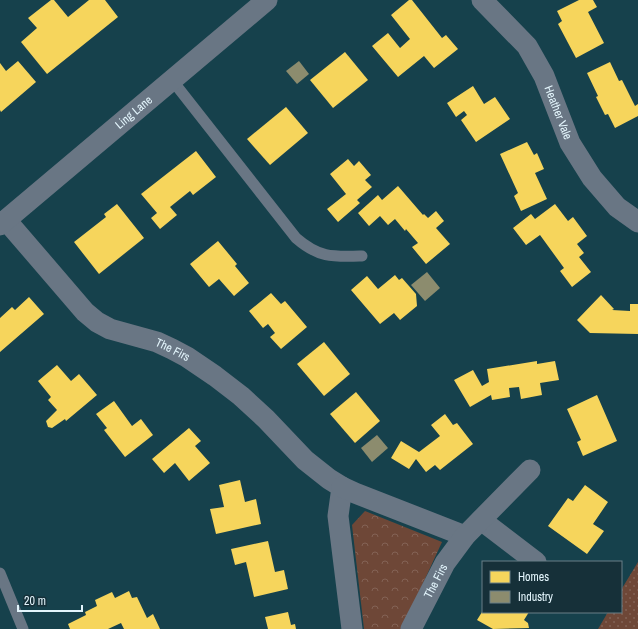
<svg xmlns="http://www.w3.org/2000/svg" width="638" height="629" font-family="'Archivo Narrow',sans-serif">
  <style>
    .grass { fill: url(#grass-dots) }
    .forest { fill: url(#forest-crowns) }
    .homes { fill: #f6d55c }
    .industry { fill: #8c8c6e }
    .lines { fill: none; stroke-linecap: round; stroke-linejoin: round }
    .service { stroke: #697684; stroke-width: 11 }
    .minor { stroke: #697684; stroke-width: 21 }
    .labels { text-anchor: middle; dominant-baseline: central; stroke-width: 4; stroke-linejoin: round; paint-order: stroke }
    .street-label { font-size: 12px; fill: #e3f5fc; stroke: #163039 }
  </style>
  <defs>
    <pattern id="grass-dots" width="8" height="8" patternUnits="userSpaceOnUse"><rect width="8" height="8" fill="#6e4737"/><path d="M2 2h.1M6 6h.1" fill="none" stroke="#836255" stroke-width="1.8" stroke-linecap="round"/></pattern>
    <pattern id="forest-crowns" width="20" height="18" patternUnits="userSpaceOnUse"><rect width="20" height="18" fill="#6e4737"/><path d="M2 6a3 3 0 1 1 6 0M12 15a3 3 0 1 1 6 0" fill="none" stroke="#836255"/></pattern>
  </defs>
  <rect width="100%" height="100%" fill="#16414c"/>
  <polygon class="grass" points="638,562 638,629 598,629 608,612 621,612 621,590"/>
  <polygon class="forest" points="365,511 442,542 402,629 364,629 352,525"/>
  <g class="homes">
    <polygon points="51,0 54,0 68,17 89,0 105,0 118,17 47,74 21,42 37,28 28,18"/>
    <polygon points="409,0 412,0 442,38 446,35 458,49 434,68 424,56 398,77 372,46 388,33 400,48 410,39 391,15"/>
    <polygon points="579,0 593,0 597,7 588,12 604,43 576,58 558,24 562,21 557,11"/>
    <polygon points="345,52 368,80 333,108 310,80"/>
    <polygon points="18,61 36,82 1,112 0,110 0,63 6,71"/>
    <polygon points="610,62 619,81 622,80 635,106 638,104 638,116 615,128 608,114 605,115 596,97 598,96 587,73"/>
    <polygon points="473,86 484,104 495,97 510,119 476,142 461,120 467,115 464,111 456,117 447,103"/>
    <polygon points="286,107 308,133 270,165 247,139"/>
    <polygon points="527,142 534,155 537,153 544,169 535,173 547,199 521,211 514,196 518,193 500,154"/>
    <polygon points="196,151 216,177 193,195 190,191 170,207 177,215 160,229 151,218 157,213 141,194"/>
    <polygon points="348,159 354,166 359,161 371,175 365,180 372,187 357,200 360,203 338,222 327,209 346,194 330,174"/>
    <polygon points="398,186 423,215 424,214 428,218 436,211 444,221 436,228 450,244 426,264 412,247 418,243 406,229 405,231 395,219 388,225 380,216 369,226 358,213 378,195 382,200"/>
    <polygon points="117,204 144,238 99,274 74,242 106,217 104,214"/>
    <polygon points="555,204 568,221 573,217 587,236 577,244 584,253 579,257 591,272 572,287 560,271 564,268 540,235 526,245 513,228 531,214 535,219"/>
    <polygon points="218,241 237,264 235,266 249,283 234,296 219,279 209,287 190,264"/>
    <polygon points="395,275 399,280 402,278 416,294 417,306 400,320 394,313 380,324 351,290 367,276 378,289"/>
    <polygon points="271,293 281,304 285,301 307,327 281,349 270,337 275,333 268,324 263,328 249,311"/>
    <polygon points="601,295 614,309 612,310 630,311 630,304 638,304 638,334 590,333 577,320"/>
    <polygon points="29,297 44,314 0,352 0,318 12,307 15,310"/>
    <polygon points="324,342 350,374 324,396 297,364"/>
    <polygon points="537,361 537,364 555,361 559,380 540,383 542,395 521,399 519,387 509,388 510,397 492,400 491,395 470,407 454,380 473,370 482,386 489,382 487,369"/>
    <polygon points="57,365 71,381 79,374 97,395 66,421 65,419 52,428 48,427 46,421 57,410 48,400 51,397 38,381"/>
    <polygon points="356,392 380,421 355,443 330,414"/>
    <polygon points="597,395 617,441 583,456 577,442 581,440 567,409"/>
    <polygon points="114,401 132,426 141,419 153,435 125,457 104,430 107,428 96,414"/>
    <polygon points="445,414 453,425 457,423 473,444 440,470 435,465 426,472 416,459 409,469 391,458 401,441 419,452 440,436 431,425"/>
    <polygon points="189,428 201,441 195,446 210,463 189,481 175,463 164,473 152,459"/>
    <polygon points="240,480 245,502 256,499 261,524 216,534 210,509 224,507 219,485"/>
    <polygon points="585,485 608,502 593,524 604,531 587,554 548,526 568,498 573,501"/>
    <polygon points="268,541 275,572 284,570 288,589 254,597 246,562 235,565 231,549"/>
    <polygon points="129,591 132,598 137,597 147,618 153,614 160,629 124,629 121,623 108,629 70,629 68,624 86,615 85,612 97,606 95,600 112,592 115,598"/>
    <polygon points="288,612 291,625 295,624 296,629 268,629 265,617"/>
    <polygon points="482,612 529,612 524,620 528,623 529,628 493,629 477,620"/>
  </g>
  <g class="industry">
    <polygon points="299,61 309,74 297,84 286,71"/>
    <polygon points="427,272 440,288 425,301 411,285"/>
    <polygon points="377,435 388,448 372,462 361,448"/>
  </g>
  <g class="lines">
    <g class="service">
      <path d="M172,80L296,238C319,258 332,257 362,256"/>
      <polyline points="0,573 23,629"/>
    </g>
    <g class="minor">
      <path id="s1" d="M482,0L527,46L544,76L570,143L592,178L617,207L638,222"/>
      <path id="s2" d="M6,220L85,312L97,322L110,329L157,342L172,349L187,357L215,376L241,396L266,419L305,460L329,479L342,487L338,516L352,629"/>
      <path id="s3" d="M0,225L267,0"/>
      <polyline points="342,487 355,493 465,536"/>
      <polyline points="481,520 536,562"/>
      <path id="s4" d="M411,629L445,563L465,536L530,470"/>
    </g>
  </g>
  <g class="labels">
    <g class="street-label">
      <text stroke="none"><textPath href="#s3" startOffset="175">Ling Lane</textPath></text>
      <text stroke="none"><textPath href="#s1" startOffset="138">Heather Vale</textPath></text>
      <text stroke="none"><textPath href="#s2" startOffset="218">The Firs</textPath></text>
      <text stroke="none"><textPath href="#s4" startOffset="54">The Firs</textPath></text>
    </g>
  </g>
  <rect x="482" y="561" width="140" height="52" fill="#163039" stroke="#687f87"/>
  <rect x="490" y="571" width="20" height="12" fill="#f6d55c" stroke="#687f87"/>
  <text x="518" y="581" font-size="12" fill="#e3f5fc">Homes</text>
  <rect x="490" y="591" width="20" height="12" fill="#8c8c6e" stroke="#687f87"/>
  <text x="518" y="601" font-size="12" fill="#e3f5fc">Industry</text>
  <path d="M18 605v6h64v-6" fill="none" stroke="#e3f5fc" stroke-width="2"/>
  <text x="24" y="605" font-size="12" fill="#e3f5fc" stroke="#163039" stroke-width="3" paint-order="stroke">20 m</text>
</svg>
